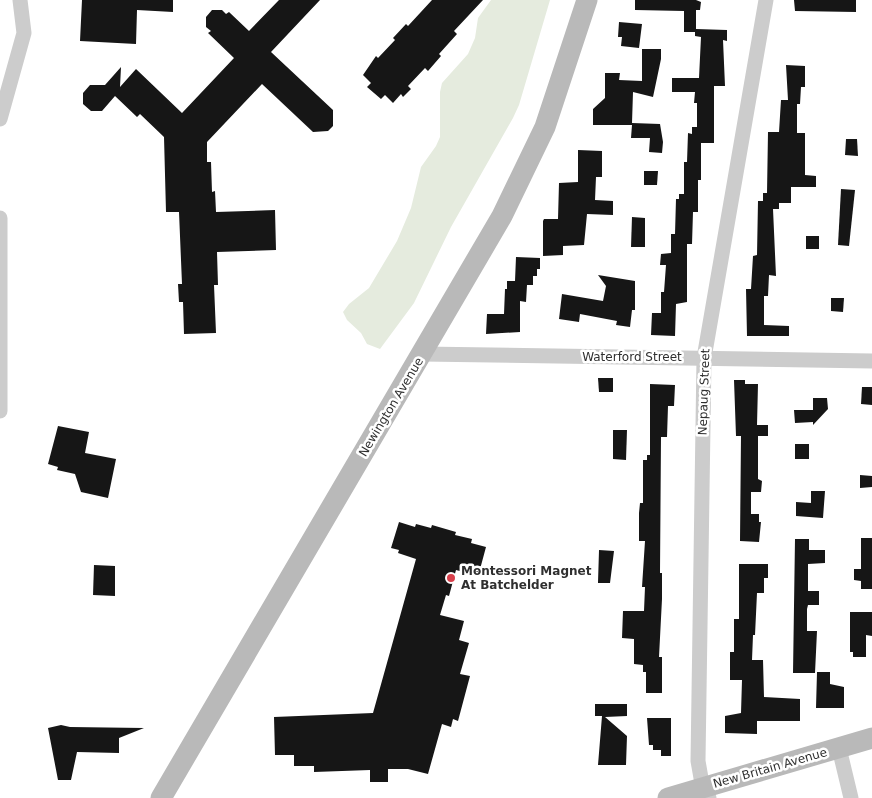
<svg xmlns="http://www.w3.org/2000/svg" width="872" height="798" font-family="'DejaVu Sans',sans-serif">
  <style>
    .green { fill: #e5ebde }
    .building { fill: #161616 }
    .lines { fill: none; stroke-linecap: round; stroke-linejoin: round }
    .minor { stroke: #ccc; stroke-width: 15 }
    .secondary { stroke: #b9b9b9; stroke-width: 21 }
    .poi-dot { fill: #d83f4b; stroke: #fff; stroke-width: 2 }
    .labels { text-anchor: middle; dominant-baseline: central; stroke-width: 5; stroke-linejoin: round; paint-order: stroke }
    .street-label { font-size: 12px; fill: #2f2f2f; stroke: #fff }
    .poi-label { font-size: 12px; font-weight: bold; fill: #2f2f2f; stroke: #fff; text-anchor: start }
  </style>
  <rect width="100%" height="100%" fill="#fff"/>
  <polygon class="green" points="491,0 550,0 519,105 513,118 451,227 414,303 380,349 367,344 361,333 347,320 343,312 349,304 369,288 397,241 411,208 421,167 436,146 440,137 440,92 442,83 468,54 475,38 478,18"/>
  <g class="building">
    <polygon points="82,0 173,0 173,12 137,10 136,44 80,41"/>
    <polygon points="279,0 320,0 271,52 333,110 333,126 328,131 313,132 262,84 207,142 207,162 211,162 212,192 215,191 216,212 275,210 276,250 217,252 218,285 214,285 216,333 184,334 183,302 179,302 178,284 182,284 179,212 166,212 164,137 140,114 137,117 115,96 102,111 91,111 83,104 83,93 90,85 105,85 121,67 120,87 136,69 182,113 234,58 208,33 211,31 206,27 206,17 212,10 222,10 226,14 229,12 249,31"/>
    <polygon points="432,0 483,0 454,31 457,34 439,54 441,56 428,71 425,68 408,86 411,89 403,97 401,94 393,103 385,95 381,99 367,87 371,83 363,75 376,56 378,58 395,40 393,38 406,24 408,26"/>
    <polygon points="635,0 696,0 701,2 700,10 696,10 696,29 727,30 727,41 723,40 725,86 714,86 714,143 701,143 701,180 698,180 698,212 693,212 692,244 687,244 687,302 676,304 675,336 651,335 652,313 661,313 661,292 664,292 666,265 660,265 661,254 671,253 671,234 675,234 676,199 679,199 679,194 684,194 684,162 687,162 688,133 692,134 692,127 697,127 697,103 694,103 695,92 672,92 672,78 699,78 701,37 695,36 695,32 684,32 684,11 635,10"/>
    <polygon points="794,0 856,0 856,12 795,11"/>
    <polygon points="619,22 642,24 639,48 621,46 622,37 618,37"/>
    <polygon points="642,49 661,49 661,59 653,97 633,92 632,123 660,124 663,142 662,153 649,152 650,138 631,138 632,125 593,125 593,109 605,98 605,73 620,73 619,80 642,81"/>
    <polygon points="786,65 805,66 805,87 801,87 800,104 797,104 797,133 805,133 805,175 816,176 816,187 791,187 791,203 779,203 779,209 773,209 776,276 769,275 768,296 764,296 764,325 789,326 789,336 747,336 746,289 751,289 753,256 757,255 758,201 763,201 763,193 767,193 768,132 779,132 781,100 788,100"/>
    <polygon points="846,139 857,139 858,156 845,155"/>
    <polygon points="578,150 602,151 602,177 596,177 595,200 613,201 613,215 587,214 584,245 563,246 563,255 543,256 543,221 544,219 558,219 559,183 578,182"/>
    <polygon points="644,171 658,171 657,185 644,185"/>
    <polygon points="841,189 855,190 849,246 838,245"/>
    <polygon points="632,217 645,218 645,247 631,247"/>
    <rect x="806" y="236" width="13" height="13"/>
    <polygon points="516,257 540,258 540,269 537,269 537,276 533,276 533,285 527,285 526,302 520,301 520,332 486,334 487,314 504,314 505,289 507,289 507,281 515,281"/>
    <polygon points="598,275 635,281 635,310 632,310 630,327 616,325 617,321 580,314 579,322 559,319 562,294 603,301 606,286"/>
    <polygon points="831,298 844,298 843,312 831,311"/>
    <polygon points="598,378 613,378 613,392 599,392"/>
    <polygon points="734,380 745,380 745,384 758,384 757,425 768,425 768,436 758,436 758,479 762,481 761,492 751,492 751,514 759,514 759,522 761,522 759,542 740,541 741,436 736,436"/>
    <polygon points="650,384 675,385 674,406 668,406 667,437 661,437 660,573 662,573 662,599 659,657 662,657 662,693 646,693 646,672 643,672 643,665 634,664 634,639 622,638 623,611 644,611 645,587 642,587 645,541 639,541 639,513 640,503 643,503 643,460 647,460 647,455 650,455"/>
    <polygon points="862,387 872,387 872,405 861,404"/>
    <polygon points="813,398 827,398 828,409 813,425 813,422 795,423 794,410 813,410"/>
    <polygon points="58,426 89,432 85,453 116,459 108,498 81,492 75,474 57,470 58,467 48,464"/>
    <polygon points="613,430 627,430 626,460 613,459"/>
    <rect x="795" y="444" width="14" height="15"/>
    <polygon points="860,475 872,476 872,487 860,488"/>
    <polygon points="811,491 825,491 823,518 796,516 796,502 811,503"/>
    <polygon points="399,522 415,527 416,524 431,528 432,525 456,532 455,535 472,539 471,543 486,547 479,573 472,571 471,574 456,570 449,596 446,595 440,615 464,621 459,640 469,643 460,674 470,676 458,721 453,719 451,727 442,724 428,774 408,769 388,769 388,782 370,782 370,770 314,772 314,766 294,766 294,755 275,755 274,717 373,713 416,559 398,553 399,550 391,548"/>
    <polygon points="861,538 872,538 872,589 861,589 861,581 854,580 854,569 861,569"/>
    <polygon points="795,539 809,539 809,550 825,550 825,563 808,564 808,591 819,591 819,605 808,605 807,609 807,631 817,631 815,673 793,673"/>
    <polygon points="599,550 614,551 610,583 598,583"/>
    <polygon points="739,564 768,564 768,578 764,578 764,593 757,593 755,635 753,635 752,660 763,660 764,697 800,699 800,721 757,721 757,734 725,733 725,716 741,713 742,680 730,680 730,652 734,652 734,619 739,619"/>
    <polygon points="94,565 115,566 115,596 93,595"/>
    <polygon points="850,612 872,612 872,636 866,635 866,657 853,657 853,652 850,652"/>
    <polygon points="817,672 830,672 830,684 844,687 844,708 816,708"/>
    <polygon points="595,704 627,704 627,716 605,717 627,736 626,765 598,765 602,716 595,716"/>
    <polygon points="647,718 671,718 671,756 661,756 661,750 653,750 653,745 649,745"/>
    <polygon points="61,725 70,727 144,728 119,738 119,753 77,752 71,780 58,780 48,728"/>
  </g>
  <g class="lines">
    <g class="minor">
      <polyline points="0,119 24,33 20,0"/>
      <polyline points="0,218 0,411"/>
      <polyline points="422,354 872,361"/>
      <polyline points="839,748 851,798"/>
      <polyline points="709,798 701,778 698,761 704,358 766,0"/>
    </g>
    <g class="secondary">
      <polyline points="161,798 502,216 545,127 587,0"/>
      <polyline points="668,798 872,738"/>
    </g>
  </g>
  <circle class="poi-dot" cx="451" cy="578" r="5"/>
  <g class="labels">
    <g class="street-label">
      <text x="632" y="357">Waterford Street</text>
      <text transform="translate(704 392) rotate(-88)">Nepaug Street</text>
      <text transform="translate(391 407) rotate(-59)">Newington Avenue</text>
      <text transform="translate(770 768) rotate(-16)">New Britain Avenue</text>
    </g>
    <g class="poi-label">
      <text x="461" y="571">Montessori Magnet<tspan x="461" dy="14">At Batchelder</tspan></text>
    </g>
  </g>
</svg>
